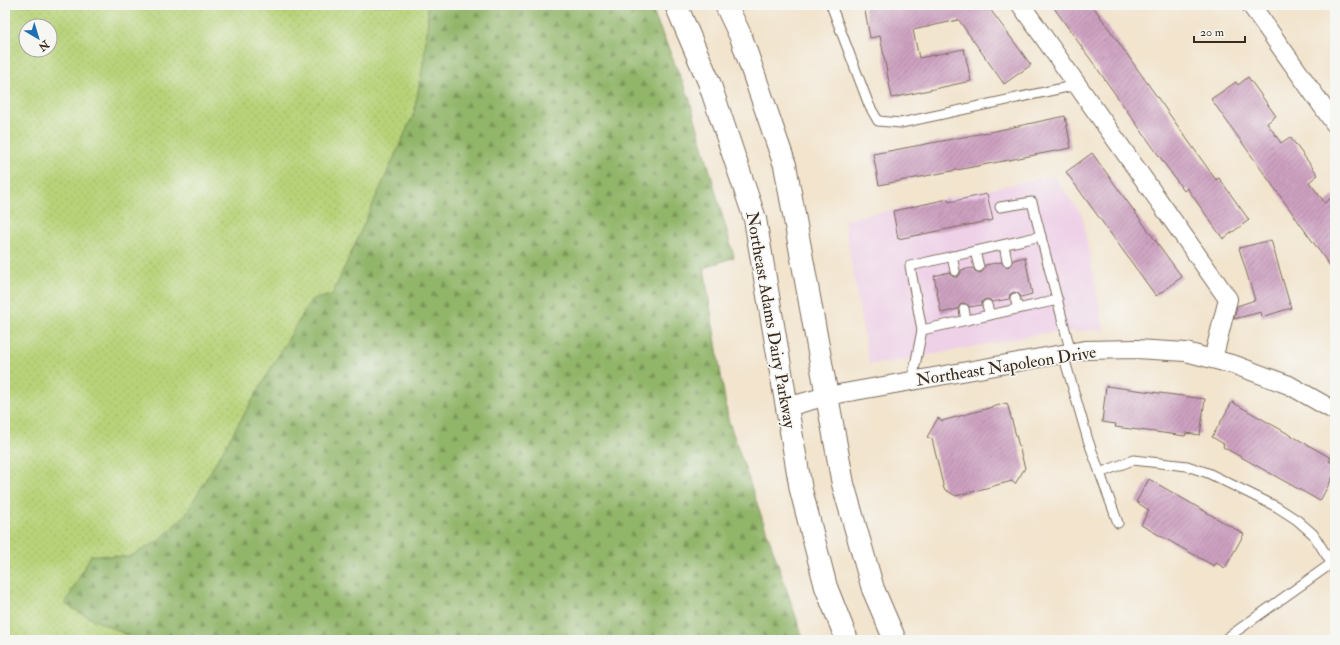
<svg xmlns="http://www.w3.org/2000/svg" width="1340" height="645" font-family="'IM FELL Double Pica',serif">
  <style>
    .built { fill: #eed0e7 }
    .grass { fill: url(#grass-dots); stroke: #797e4c; fill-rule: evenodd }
    .forest { fill: url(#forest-firs); stroke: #667044 }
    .building { fill: url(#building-hatch) }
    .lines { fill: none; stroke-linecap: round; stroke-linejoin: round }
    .lane-casing { stroke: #7b6b5b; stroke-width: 11 }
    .street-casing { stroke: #7b6b5b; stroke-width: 20 }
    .secondary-casing { stroke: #7b6b5b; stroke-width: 24 }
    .lane { stroke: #fff; stroke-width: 9 }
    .street { stroke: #fff; stroke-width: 18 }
    .secondary { stroke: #fff; stroke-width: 22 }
    .labels { text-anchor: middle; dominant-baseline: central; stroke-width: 3.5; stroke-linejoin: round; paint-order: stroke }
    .street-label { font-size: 17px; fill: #3b2a1e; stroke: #f6f6f2 }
  </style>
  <defs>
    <pattern id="grass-dots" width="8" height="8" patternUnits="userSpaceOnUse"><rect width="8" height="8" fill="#b7d379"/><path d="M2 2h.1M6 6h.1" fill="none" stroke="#9eb568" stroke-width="1.8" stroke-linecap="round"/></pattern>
    <pattern id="forest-firs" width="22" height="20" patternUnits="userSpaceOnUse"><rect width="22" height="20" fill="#91b569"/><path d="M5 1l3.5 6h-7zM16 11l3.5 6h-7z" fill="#789356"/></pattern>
    <pattern id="building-hatch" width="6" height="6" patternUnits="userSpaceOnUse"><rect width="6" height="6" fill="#cda1c1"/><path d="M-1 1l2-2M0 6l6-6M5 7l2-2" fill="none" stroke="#a8839c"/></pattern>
  </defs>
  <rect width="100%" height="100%" fill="#f6f6f2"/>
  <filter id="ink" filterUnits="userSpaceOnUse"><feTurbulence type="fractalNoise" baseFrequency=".025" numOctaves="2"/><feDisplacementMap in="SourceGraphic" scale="8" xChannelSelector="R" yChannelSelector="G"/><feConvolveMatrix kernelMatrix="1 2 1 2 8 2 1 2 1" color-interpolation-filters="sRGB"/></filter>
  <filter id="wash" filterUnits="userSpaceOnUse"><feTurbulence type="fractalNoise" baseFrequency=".012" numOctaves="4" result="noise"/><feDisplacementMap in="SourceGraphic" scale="16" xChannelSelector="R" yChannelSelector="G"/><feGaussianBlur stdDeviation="0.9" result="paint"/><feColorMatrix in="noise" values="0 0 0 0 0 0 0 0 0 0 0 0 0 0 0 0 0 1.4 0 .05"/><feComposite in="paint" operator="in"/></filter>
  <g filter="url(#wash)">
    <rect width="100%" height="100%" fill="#f2e4cd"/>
    <polygon class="built" points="1053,176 1082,215 1104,330 1057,332 1039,334 893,362 869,364 844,220"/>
    <path class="grass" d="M5,5H499L325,640H5ZM26,26H50V50H26Z"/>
    <polygon class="forest" points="427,5 650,5 689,97 734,257 704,268 728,419 804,640 138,640 88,617 65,604 91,555 129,557 158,541 185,515 311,300 332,295 414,113 424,59 428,20"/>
    <g id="blocks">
      <g class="building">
        <polygon points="864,5 987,5 1031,65 1004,84 958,19 958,20 913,30 919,58 964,49 971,81 892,98 880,36 870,38"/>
        <polygon points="1052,5 1092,5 1216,180 1219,178 1249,220 1223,239 1187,188 1184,191"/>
        <polygon points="1248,77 1276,116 1267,123 1281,143 1290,137 1318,175 1309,182 1325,203 1335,195 1335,273 1211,99 1236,82 1238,85"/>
        <polygon points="1065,116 1071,148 879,185 873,154 995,131"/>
        <polygon points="1092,153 1182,277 1156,296 1066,172"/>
        <polygon points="987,194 993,220 898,239 893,211 948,199 949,202"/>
        <polygon points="1271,240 1291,308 1262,317 1261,312 1234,319 1237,306 1255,300 1239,248"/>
        <polygon points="1025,257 1032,294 1021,297 1019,294 1014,292 1010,294 1009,299 992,302 989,299 986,299 982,301 981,305 970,307 966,304 963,303 960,305 958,309 941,313 934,276 949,272 953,277 957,277 961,273 961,270 973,268 975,271 980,273 983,271 985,265 1001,262 1005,266 1008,267 1012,263 1013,260"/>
        <polygon points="1106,386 1205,399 1200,435 1186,433 1185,436 1163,433 1115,427 1116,424 1102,422"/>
        <polygon points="1232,402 1331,458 1329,461 1335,464 1335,473 1320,501 1223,447 1224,444 1212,437"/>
        <polygon points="1007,403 1025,468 1015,484 1012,481 956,496 944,489 932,439 927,437 938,418 942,421"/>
        <polygon points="1149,479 1244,534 1225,568 1216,563 1214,566 1141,525 1149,510 1136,502"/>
      </g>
    </g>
  </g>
  <g filter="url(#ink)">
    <use href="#blocks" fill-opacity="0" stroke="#7b6b5b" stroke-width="1"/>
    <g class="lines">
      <defs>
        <g id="lane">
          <polyline points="831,5 869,105 878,121 901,123 1077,85"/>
          <polyline points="1000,207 1032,202 1071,353"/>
          <polyline points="1004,245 1007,261"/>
          <polyline points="975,251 979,267"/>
          <polyline points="952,256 955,271"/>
          <polyline points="1015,298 1018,309"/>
          <polyline points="987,305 990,315"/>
          <polyline points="964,309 966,320"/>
          <polyline points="922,330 1058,300"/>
          <polyline points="1063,354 1088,440 1118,523"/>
          <polyline points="912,381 922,330 910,266 1041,236"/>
          <polyline points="1100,473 1133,460 1187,466 1208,473 1277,507 1297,520 1313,534 1332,564"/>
          <polyline points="1224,640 1335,561"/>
        </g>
        <g id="street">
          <polyline points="1021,5 1228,299 1213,359"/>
          <polyline points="1251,5 1335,124"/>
          <polyline points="787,407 827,396 1085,350 1136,349 1186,352 1235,365 1289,385 1335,411"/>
        </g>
        <g id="secondary">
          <polyline points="676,5 709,82 755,219 801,490 826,587 847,640"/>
          <polyline points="726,5 741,37 785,165 843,484 873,589 895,640"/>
        </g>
      </defs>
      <use href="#lane" class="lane-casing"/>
      <use href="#street" class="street-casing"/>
      <use href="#secondary" class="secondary-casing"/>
      <use href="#lane" class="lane"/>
      <use href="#street" class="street"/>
      <use href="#secondary" class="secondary"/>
    </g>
  </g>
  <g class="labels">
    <g class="street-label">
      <text transform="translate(771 320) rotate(80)">Northeast Adams Dairy Parkway</text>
      <text transform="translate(1006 366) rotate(-9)">Northeast Napoleon Drive</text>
    </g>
  </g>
  <rect width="1340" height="645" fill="none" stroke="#f6f6f2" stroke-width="20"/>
  <g transform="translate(38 38) rotate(142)"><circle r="19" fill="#f6f6f2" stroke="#aba49d"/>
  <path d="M0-3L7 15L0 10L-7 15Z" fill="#1f6fb2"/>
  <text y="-6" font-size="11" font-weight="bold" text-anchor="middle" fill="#3b2a1e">N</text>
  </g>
  <path d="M1194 36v6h51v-6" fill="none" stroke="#3b2a1e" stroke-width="2"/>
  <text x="1200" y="36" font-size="12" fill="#3b2a1e" stroke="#f6f6f2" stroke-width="3" paint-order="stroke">20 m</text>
</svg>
